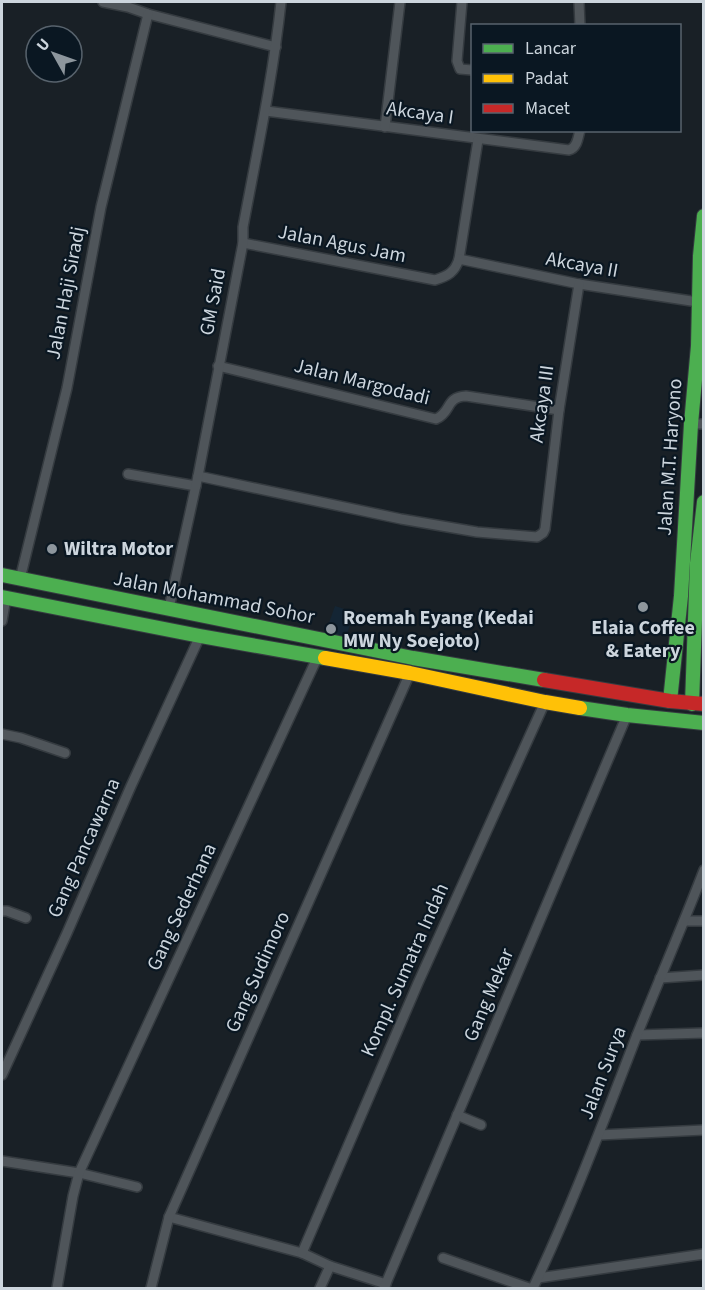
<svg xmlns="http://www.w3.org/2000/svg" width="705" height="1290" font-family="'Source Sans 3',sans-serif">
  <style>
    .built { fill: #142534 }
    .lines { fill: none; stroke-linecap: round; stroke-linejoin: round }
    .street-casing { stroke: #353b40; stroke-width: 12 }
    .fast-casing { stroke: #353b40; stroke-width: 16 }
    .slow-casing { stroke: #353b40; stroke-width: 16 }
    .jam-casing { stroke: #353b40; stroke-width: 16 }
    .street { stroke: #4f555a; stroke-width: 9 }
    .fast { stroke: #4caf50; stroke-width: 14 }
    .slow { stroke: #ffc107; stroke-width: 14 }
    .jam { stroke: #c62828; stroke-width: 14 }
    .poi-dot { fill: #8d969d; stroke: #0a1722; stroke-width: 2 }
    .labels { text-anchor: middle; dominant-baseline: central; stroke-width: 4.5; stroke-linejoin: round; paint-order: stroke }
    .street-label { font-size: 20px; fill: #ccd5dd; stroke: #0a1722 }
    .poi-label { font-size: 20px; font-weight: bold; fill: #ccd5dd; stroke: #0a1722; text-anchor: start }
  </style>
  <rect width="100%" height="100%" fill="#192026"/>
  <polygon class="built" points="335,606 354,612 344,644 324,637"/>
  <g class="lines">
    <defs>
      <g id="street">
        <polyline points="103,2 128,7 148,14 276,47"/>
        <polyline points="462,2 457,61 460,69 472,70"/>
        <polyline points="579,2 580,26"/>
        <path d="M266,111L569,150C577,148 578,138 580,130"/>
        <polyline points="385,127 400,2"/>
        <path d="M243,243L435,280C448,276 455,272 459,259L478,140"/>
        <polyline points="459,259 579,284 698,302"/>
        <path d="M218,366L436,419C452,412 445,397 466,396L559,410"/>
        <polyline points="691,424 704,424"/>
        <polyline points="128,474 196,486"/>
        <polyline points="198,476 401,519 477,532 537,537 543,533 545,529 559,410 579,284"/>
        <polyline points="20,579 67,388 101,207 148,14"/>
        <path d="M169,608L198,476L243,243V227C257,152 273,77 281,2"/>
        <polyline points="2,621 6,598"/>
        <polyline points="2,734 21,738 65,753"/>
        <polyline points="2,911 7,911 26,918"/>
        <polyline points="684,921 704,921"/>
        <polyline points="660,978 704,975"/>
        <polyline points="637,1035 704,1033"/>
        <polyline points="2,1075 67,933 131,786 200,636"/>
        <polyline points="457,1115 481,1125"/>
        <polyline points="599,1135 704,1130"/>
        <polyline points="2,1161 79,1173 137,1187"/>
        <polyline points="169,1217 302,1253 330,1266 386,1284"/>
        <polyline points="302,1253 418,983 545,702"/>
        <polyline points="443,1258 529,1288"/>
        <polyline points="538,1278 704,1254"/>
        <polyline points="57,1288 73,1196 79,1173 318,656"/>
        <polyline points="151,1288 169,1217 410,673"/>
        <polyline points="320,1288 330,1266"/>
        <polyline points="384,1288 627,715"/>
        <path d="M533,1288C572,1206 604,1120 637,1035C659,980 683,925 704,870"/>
      </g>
      <g id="fast">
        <polyline points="2,575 413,658 544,680"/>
        <polyline points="2,597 200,636 325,658"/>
        <polyline points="670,701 681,596 691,424 698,346 700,256 704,216"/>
        <polyline points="692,704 697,563 704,502"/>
        <polyline points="580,708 627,715 704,723"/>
      </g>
      <polyline id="slow" points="325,658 410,673 545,702 580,708"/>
      <polyline id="jam" points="544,680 670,701 704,704"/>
    </defs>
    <use href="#street" class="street-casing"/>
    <use href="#fast" class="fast-casing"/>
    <use href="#slow" class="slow-casing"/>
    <use href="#jam" class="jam-casing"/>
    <use href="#street" class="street"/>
    <use href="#fast" class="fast"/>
    <use href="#slow" class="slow"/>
    <use href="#jam" class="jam"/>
  </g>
  <g class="poi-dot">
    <circle cx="52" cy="549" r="6"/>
    <circle cx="643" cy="607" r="6"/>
    <circle cx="331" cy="629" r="6"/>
  </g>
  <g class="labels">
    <g class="street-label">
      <text transform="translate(420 113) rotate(8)">Akcaya I</text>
      <text transform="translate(342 244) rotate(11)">Jalan Agus Jam</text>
      <text transform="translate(582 265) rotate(10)">Akcaya II</text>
      <text transform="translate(66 293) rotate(-79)">Jalan Haji Siradj</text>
      <text transform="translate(213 302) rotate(-79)">GM Said</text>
      <text transform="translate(362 382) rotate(14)">Jalan Margodadi</text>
      <text transform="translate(542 404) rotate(-82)">Akcaya III</text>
      <text transform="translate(670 457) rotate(-86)">Jalan M.T. Haryono</text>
      <text transform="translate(214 598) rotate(11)">Jalan Mohammad Sohor</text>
      <text transform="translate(84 848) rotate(-66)">Gang Pancawarna</text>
      <text transform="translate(182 907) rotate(-65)">Gang Sederhana</text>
      <text transform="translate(405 970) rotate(-66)">Kompl. Sumatra Indah</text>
      <text transform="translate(258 972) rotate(-66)">Gang Sudimoro</text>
      <text transform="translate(489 995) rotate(-67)">Gang Mekar</text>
      <text transform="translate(603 1073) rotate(-69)">Jalan Surya</text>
    </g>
    <g class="poi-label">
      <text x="64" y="549">Wiltra Motor</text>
      <text x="343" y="618">Roemah Eyang (Kedai<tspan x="343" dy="23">MW Ny Soejoto)</tspan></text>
      <text x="643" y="628" text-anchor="middle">Elaia Coffee<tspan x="643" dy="23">&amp; Eatery</tspan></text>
    </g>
  </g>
  <rect width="705" height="1290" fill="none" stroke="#ccd5dd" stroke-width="6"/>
  <rect x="471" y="24" width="210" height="108" fill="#0a1722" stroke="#58636d" stroke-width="1.5"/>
  <rect x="483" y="44" width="30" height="9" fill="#4caf50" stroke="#58636d" stroke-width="1.5"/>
  <text x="525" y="54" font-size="18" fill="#ccd5dd">Lancar</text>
  <rect x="483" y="74" width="30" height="9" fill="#ffc107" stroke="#58636d" stroke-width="1.5"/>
  <text x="525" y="84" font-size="18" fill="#ccd5dd">Padat</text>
  <rect x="483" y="104" width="30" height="9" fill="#c62828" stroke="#58636d" stroke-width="1.5"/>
  <text x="525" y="114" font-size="18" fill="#ccd5dd">Macet</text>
  <g transform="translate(54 54) rotate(310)"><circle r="28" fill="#0a1722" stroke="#58636d" stroke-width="1.5"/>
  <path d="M0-4.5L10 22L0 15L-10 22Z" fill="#8d969d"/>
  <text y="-9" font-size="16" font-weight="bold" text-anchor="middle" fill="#ccd5dd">U</text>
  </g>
</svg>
